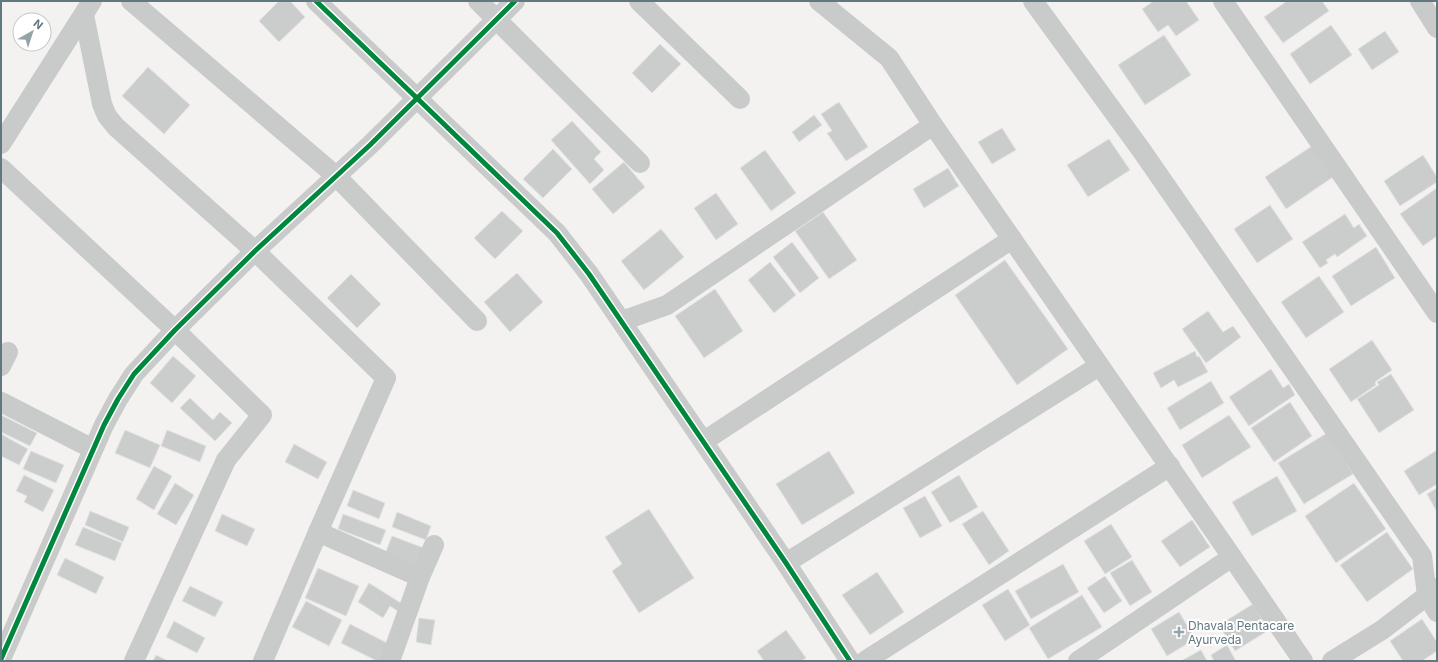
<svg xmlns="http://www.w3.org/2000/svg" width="1438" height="662" font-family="Inter,sans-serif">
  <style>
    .building { fill: #cbcdcd; stroke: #e2e2e0 }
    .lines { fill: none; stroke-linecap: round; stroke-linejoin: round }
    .minor { stroke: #c9cbcb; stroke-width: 20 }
    .cycleway-casing { stroke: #fff; stroke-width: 8 }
    .cycleway { stroke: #00873e; stroke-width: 5 }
    .poi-dot { fill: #94a3a8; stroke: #fff; stroke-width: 1.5 }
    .labels { text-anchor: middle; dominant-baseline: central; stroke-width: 4; stroke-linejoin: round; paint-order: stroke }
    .poi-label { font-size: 12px; fill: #617881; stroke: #fff; text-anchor: start }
  </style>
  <rect width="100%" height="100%" fill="#f3f2f0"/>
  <g class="building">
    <polygon points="279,1 290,1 305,17 279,42 259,21"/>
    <polygon points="1154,1 1186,1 1199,20 1176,36 1168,25 1158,32 1142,9"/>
    <polygon points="1287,1 1322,1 1329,11 1283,43 1264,17"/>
    <polygon points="1331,25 1352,55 1310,84 1290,54"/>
    <polygon points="1385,31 1399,52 1372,70 1358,49"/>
    <polygon points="1164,35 1191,75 1145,105 1118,65"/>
    <polygon points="660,44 681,64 652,93 632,73"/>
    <polygon points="148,67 190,105 164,134 122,96"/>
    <polygon points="839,102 868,147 846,161 827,133 832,131 821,114"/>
    <polygon points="814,115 822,125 799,142 792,132"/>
    <polygon points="572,121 601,152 594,159 604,170 590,184 551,140"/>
    <polygon points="1002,128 1016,150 992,164 978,142"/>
    <polygon points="1109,139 1130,170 1088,197 1067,165"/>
    <polygon points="1312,146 1333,177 1286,209 1265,177"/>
    <polygon points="553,149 572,169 543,198 523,179"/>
    <polygon points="765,150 796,193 771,211 740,168"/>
    <polygon points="1423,155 1437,177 1437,182 1400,206 1384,181"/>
    <polygon points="624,162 645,187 613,214 592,189"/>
    <polygon points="948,168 959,186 924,208 913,189"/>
    <polygon points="1437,188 1437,236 1423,246 1400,214"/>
    <polygon points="716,193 738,224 716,240 694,208"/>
    <polygon points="1270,205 1293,239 1257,263 1234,229"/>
    <polygon points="502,211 523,231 495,259 474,238"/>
    <polygon points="823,212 857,260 829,279 795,231"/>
    <polygon points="1345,214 1354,228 1359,224 1367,236 1337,257 1335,254 1326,260 1328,263 1320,268 1302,242"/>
    <polygon points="661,229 684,257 644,290 621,261"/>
    <polygon points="792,242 819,278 800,293 773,257"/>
    <polygon points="1376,247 1395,278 1351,306 1332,276"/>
    <polygon points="1005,260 1068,349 1017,385 955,295"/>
    <polygon points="770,262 796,295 774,313 748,280"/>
    <polygon points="517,273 543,302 510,332 484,302"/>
    <polygon points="351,274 381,304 357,328 327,298"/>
    <polygon points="1319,276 1344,312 1306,338 1281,302"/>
    <polygon points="715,289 743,331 704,358 675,316"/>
    <polygon points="1208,311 1223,332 1233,326 1241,337 1206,363 1182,329"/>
    <polygon points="1372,340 1392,370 1375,382 1376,385 1351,402 1329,369"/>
    <polygon points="1195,351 1197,357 1199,356 1208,372 1178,387 1174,380 1161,388 1153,373"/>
    <polygon points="173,356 196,376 172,403 150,383"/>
    <polygon points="1271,369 1283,388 1289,384 1295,395 1249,426 1229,397"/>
    <polygon points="1391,374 1414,410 1379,433 1357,399 1379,385 1377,382"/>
    <polygon points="1211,381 1224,403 1180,430 1167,408"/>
    <polygon points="190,398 213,420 220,412 232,423 215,441 180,408"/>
    <polygon points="1290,402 1312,436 1274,462 1251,428"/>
    <polygon points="1,415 37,433 30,446 1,432"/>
    <polygon points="1229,415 1251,447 1202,478 1182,445"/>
    <polygon points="125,430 160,445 150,468 115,453"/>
    <polygon points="167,430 206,446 200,462 161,446"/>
    <polygon points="1327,433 1353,474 1304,504 1278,463"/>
    <polygon points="1,434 28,449 19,465 1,456"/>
    <polygon points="294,444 327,462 318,479 285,462"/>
    <polygon points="1437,450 1437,484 1419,495 1404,471"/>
    <polygon points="31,451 64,465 56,483 23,469"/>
    <polygon points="829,451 855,493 802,525 776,484"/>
    <polygon points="154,466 172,476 154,510 136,499"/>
    <polygon points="24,475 54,490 43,512 24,502 27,496 16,491"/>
    <polygon points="959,475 978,507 950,523 931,492"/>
    <polygon points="1277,476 1297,511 1252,536 1232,502"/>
    <polygon points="175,483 194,495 176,525 157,514"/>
    <polygon points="1354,483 1386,529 1336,563 1305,516"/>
    <polygon points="1437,488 1437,512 1427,494"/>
    <polygon points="353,490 385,503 379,519 347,506"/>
    <polygon points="925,496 942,526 920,538 903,508"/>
    <polygon points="649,509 694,578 639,613 612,571 622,564 605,537"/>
    <polygon points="90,511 129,527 123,542 85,525"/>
    <polygon points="983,511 1009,551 989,565 962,524"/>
    <polygon points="397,512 431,526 426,540 392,527"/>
    <polygon points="222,514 255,529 247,546 215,531"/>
    <polygon points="343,514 386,530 380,545 338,529"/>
    <polygon points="1192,520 1210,547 1180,567 1161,541"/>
    <polygon points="1111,524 1132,557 1105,574 1084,541"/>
    <polygon points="83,527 122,543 115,561 75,545"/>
    <polygon points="1387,532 1413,569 1367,602 1340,565"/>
    <polygon points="392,536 424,548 418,566 385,554"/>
    <polygon points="65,558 104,577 96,594 57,575"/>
    <polygon points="1132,560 1152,592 1130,606 1110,573"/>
    <polygon points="1063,564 1079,592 1031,619 1015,591"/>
    <polygon points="318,568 359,586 346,616 305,598"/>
    <polygon points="877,572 904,612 870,635 842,595"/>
    <polygon points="1105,576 1122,601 1104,613 1087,588"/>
    <polygon points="369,583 404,605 399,612 390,606 383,618 358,602"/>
    <polygon points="190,586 223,602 215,617 182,601"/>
    <polygon points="1008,589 1030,625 1005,641 982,605"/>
    <polygon points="1082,595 1102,627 1048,659 1029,628"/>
    <polygon points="306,601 342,620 329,646 292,627"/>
    <polygon points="1253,604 1269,630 1235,651 1219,625"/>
    <polygon points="1179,612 1195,639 1167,656 1151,629"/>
    <polygon points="419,618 435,620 431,645 416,642"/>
    <polygon points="1422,619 1437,642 1437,651 1422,661 1403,661 1390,641"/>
    <polygon points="174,621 205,638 197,653 166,637"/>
    <polygon points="350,624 389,644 381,661 377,661 341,643"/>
    <polygon points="786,630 806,658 801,661 764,661 757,651"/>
    <polygon points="1227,645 1236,661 1214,661 1211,655"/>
    <polygon points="1201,650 1207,661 1181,661"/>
    <polygon points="156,655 168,661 153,661"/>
  </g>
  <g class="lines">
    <g class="minor">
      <polyline points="131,1 336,176 477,321"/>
      <polyline points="316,1 557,233 589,274 786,563 850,661"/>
      <polyline points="478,1 640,163"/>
      <polyline points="639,1 740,99"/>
      <polyline points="819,1 889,58 933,125 1232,557 1303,661"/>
      <polyline points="1033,1 1142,151 1422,556 1427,595 1437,612"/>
      <polyline points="1223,1 1437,313"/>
      <polyline points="1420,1 1437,28"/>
      <polyline points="84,15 102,104 107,116 116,127 255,251 386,378 318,532 263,661"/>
      <polyline points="1,144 92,1"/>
      <polyline points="1,168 175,330 262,415 226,460 134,661"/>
      <polyline points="622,321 667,305 933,125"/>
      <polyline points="1,366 8,352"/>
      <polyline points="1,402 93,449"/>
      <polyline points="704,441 1012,239"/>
      <polyline points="318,532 420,577"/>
      <polyline points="786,563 1099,366"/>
      <polyline points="1,659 104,425 118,399 134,374 175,330 255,251 370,145 515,1"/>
      <polyline points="390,661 420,577 434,545"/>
      <polyline points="865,661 1170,466"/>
      <polyline points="1078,661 1232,557"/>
      <polyline points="1332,661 1382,630 1437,588"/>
    </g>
    <defs>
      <g id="cycleway">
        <polyline points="316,1 557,233 589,274 786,563 850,661"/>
        <polyline points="1,659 104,425 118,399 134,374 175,330 255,251 370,145 515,1"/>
      </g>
    </defs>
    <use href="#cycleway" class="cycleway-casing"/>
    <use href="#cycleway" class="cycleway"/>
  </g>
  <path class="poi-dot" d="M1177 626h4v4h4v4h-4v4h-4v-4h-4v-4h4z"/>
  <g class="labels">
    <g class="poi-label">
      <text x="1188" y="625">Dhavala Pentacare<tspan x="1188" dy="14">Ayurveda</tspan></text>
    </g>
  </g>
  <rect width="1438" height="662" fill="none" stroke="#617881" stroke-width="4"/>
  <g transform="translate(32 32) rotate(39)"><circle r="19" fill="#ffffff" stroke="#c0c9cd"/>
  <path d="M0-3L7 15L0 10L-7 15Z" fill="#94a3a8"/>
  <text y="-6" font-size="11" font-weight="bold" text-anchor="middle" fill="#617881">N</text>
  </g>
</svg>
